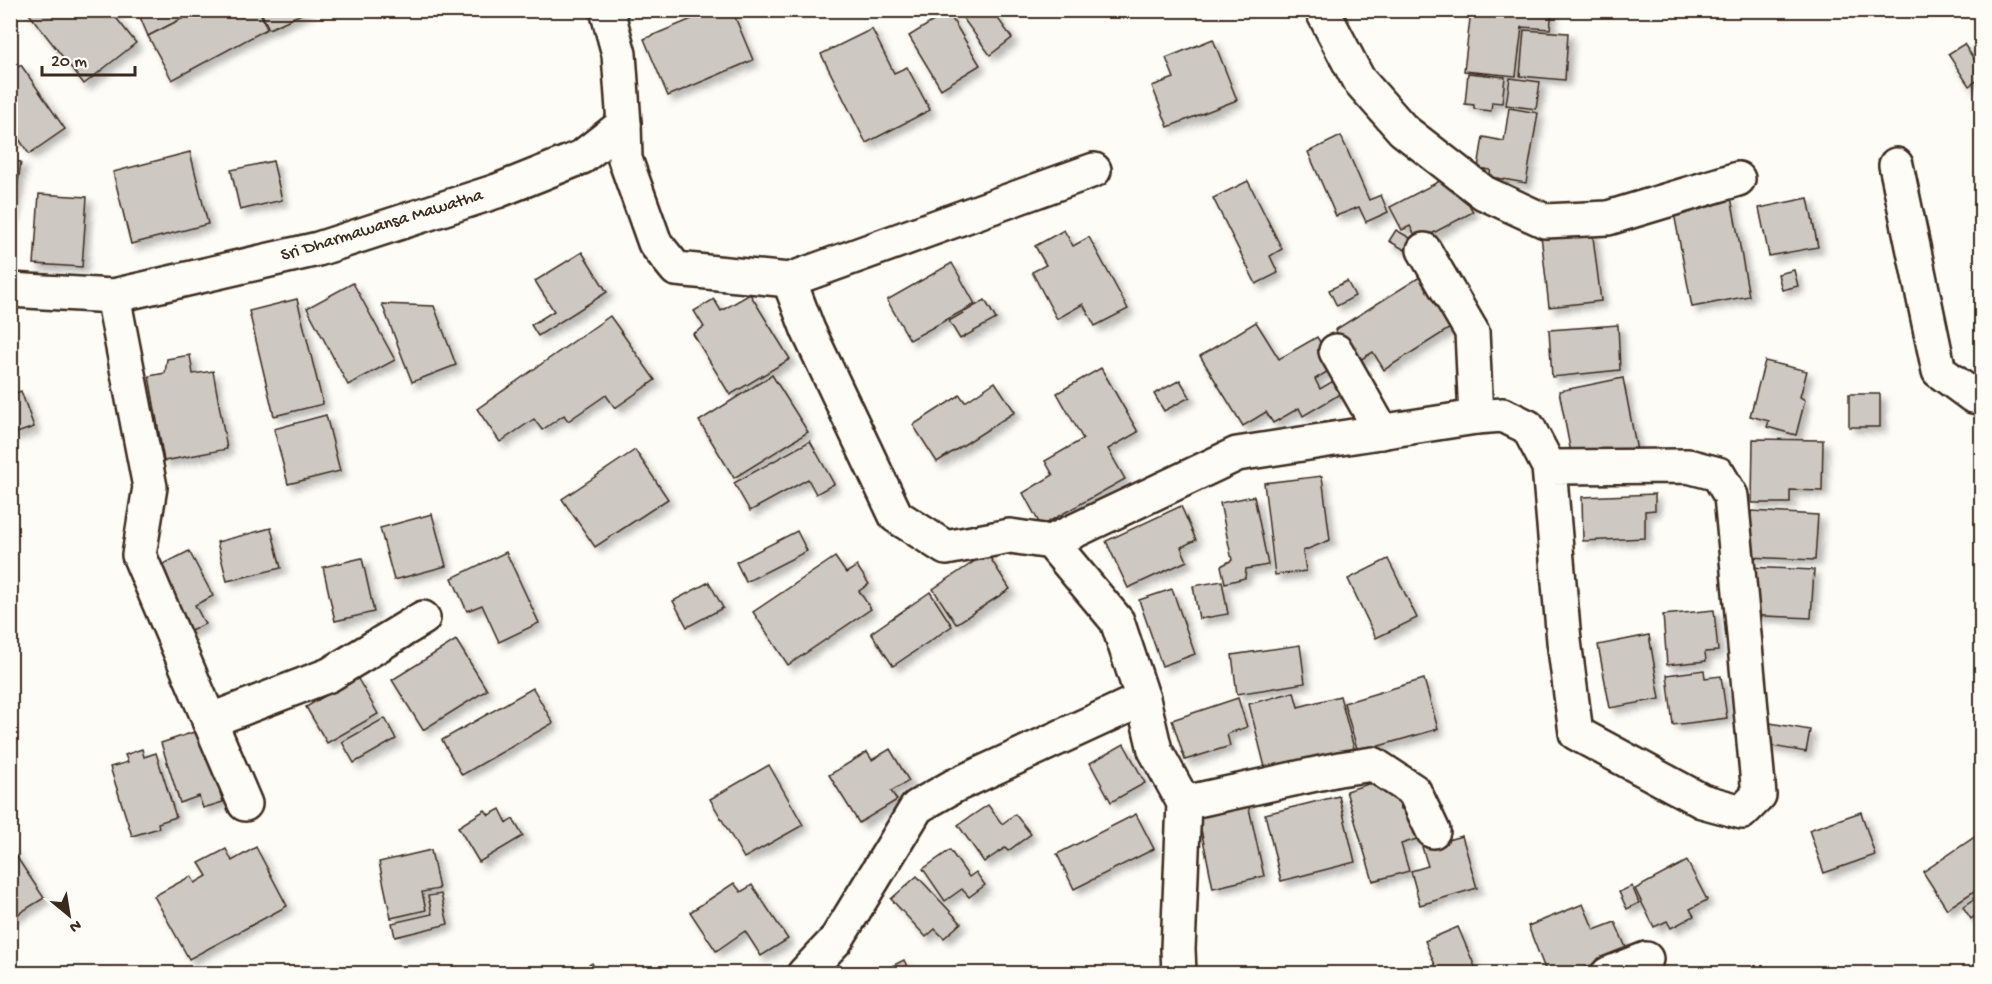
<svg xmlns="http://www.w3.org/2000/svg" width="1992" height="984" font-family="'Gochi Hand',sans-serif">
  <style>
    .building { fill: #cdc8c2; stroke: #3b2a1e; stroke-width: 1.5; filter: url(#shadow) }
    .lines { fill: none; stroke-linecap: round; stroke-linejoin: round }
    .minor-casing { stroke: #3b2a1e; stroke-width: 38 }
    .minor { stroke: #fdfcf7; stroke-width: 33 }
    .labels { text-anchor: middle; dominant-baseline: central; stroke-width: 4.5; stroke-linejoin: round; paint-order: stroke }
    .street-label { font-size: 18px; fill: #3b2a1e; stroke: #fdfcf7 }
  </style>
  <defs>
    <filter id="shadow"><feDropShadow dx="5.5" dy="5.5" stdDeviation="3" flood-color="#0004"/></filter>
  </defs>
  <rect width="100%" height="100%" fill="#fdfcf7"/>
  <filter id="ink" filterUnits="userSpaceOnUse"><feTurbulence type="fractalNoise" baseFrequency=".0167" numOctaves="2"/><feDisplacementMap in="SourceGraphic" scale="12" xChannelSelector="R" yChannelSelector="G"/><feConvolveMatrix kernelMatrix="1 2 1 2 8 2 1 2 1" color-interpolation-filters="sRGB"/></filter>
  <g filter="url(#ink)">
    <g class="building">
      <polygon points="26,10 70,10 74,15 80,10 110,10 136,43 84,84"/>
      <polygon points="137,10 199,10 148,36"/>
      <polygon points="199,10 259,10 267,29 172,80 148,36"/>
      <polygon points="260,10 310,10 269,29"/>
      <polygon points="713,10 732,10 753,60 668,96 644,39"/>
      <polygon points="957,10 992,10 1012,38 990,55"/>
      <polygon points="1471,10 1552,10 1550,29 1522,27 1516,76 1464,71"/>
      <polygon points="948,12 980,65 941,89 909,36"/>
      <polygon points="872,29 894,73 907,67 930,110 866,143 821,54"/>
      <polygon points="1524,30 1568,33 1565,80 1520,76"/>
      <polygon points="1213,39 1237,100 1168,127 1152,86 1174,78 1166,58"/>
      <polygon points="1964,44 1982,71 1982,77 1969,86 1948,54"/>
      <polygon points="21,65 65,129 29,154 17,136 10,140 10,73"/>
      <polygon points="1468,73 1505,77 1502,103 1492,102 1491,111 1474,109 1474,105 1465,104"/>
      <polygon points="1510,78 1540,82 1536,109 1506,105"/>
      <polygon points="1509,108 1538,113 1526,183 1491,177 1490,170 1478,168 1483,137 1504,141"/>
      <polygon points="1341,136 1369,200 1381,195 1388,212 1366,222 1359,207 1336,216 1308,152"/>
      <polygon points="190,152 208,224 131,244 113,172"/>
      <polygon points="10,161 21,162 13,216 10,216"/>
      <polygon points="273,161 282,200 240,210 231,170"/>
      <polygon points="1453,174 1473,212 1418,241 1410,226 1402,230 1390,207"/>
      <polygon points="1248,181 1282,249 1270,256 1278,273 1256,284 1213,198"/>
      <polygon points="39,194 87,197 82,267 34,264"/>
      <polygon points="1731,197 1749,296 1692,307 1673,208"/>
      <polygon points="1808,198 1818,247 1769,256 1759,208"/>
      <polygon points="1592,229 1601,301 1549,307 1541,235"/>
      <polygon points="1064,230 1073,246 1089,237 1128,309 1095,326 1083,304 1057,319 1032,272 1046,265 1035,246"/>
      <polygon points="1396,230 1412,239 1405,250 1389,241"/>
      <polygon points="582,252 607,292 538,336 531,325 554,311 535,281"/>
      <polygon points="952,263 975,304 910,340 887,300"/>
      <polygon points="1794,270 1798,286 1782,290 1778,274"/>
      <polygon points="1423,275 1455,325 1384,370 1373,352 1355,363 1335,330"/>
      <polygon points="1347,281 1355,296 1337,306 1329,290"/>
      <polygon points="353,283 395,360 348,385 307,308"/>
      <polygon points="750,294 790,359 730,395 693,334 704,327 694,311 714,299 721,311"/>
      <polygon points="297,299 323,404 274,416 249,311"/>
      <polygon points="985,300 996,319 960,339 949,321"/>
      <polygon points="382,304 434,306 456,365 412,382"/>
      <polygon points="610,316 655,380 615,408 606,395 568,421 564,415 542,430 534,419 500,442 477,409"/>
      <polygon points="1256,322 1279,359 1317,337 1335,367 1315,379 1320,389 1340,377 1347,390 1303,416 1299,408 1273,423 1266,412 1243,426 1200,356"/>
      <polygon points="1618,325 1620,370 1552,377 1549,330"/>
      <polygon points="190,355 193,374 213,371 227,449 164,461 149,376 165,373 167,359"/>
      <polygon points="1765,361 1807,371 1800,397 1805,400 1796,435 1767,427 1769,421 1750,416"/>
      <polygon points="1101,368 1138,432 1108,449 1125,479 1041,526 1023,493 1053,475 1045,461 1083,439 1057,393"/>
      <polygon points="772,375 808,432 734,478 699,421"/>
      <polygon points="1623,378 1637,451 1573,463 1559,391"/>
      <polygon points="1180,380 1190,397 1164,411 1154,394"/>
      <polygon points="995,382 1015,412 937,462 913,425 960,395 965,402"/>
      <polygon points="21,391 34,427 11,435 10,395"/>
      <rect x="1849" y="394" width="31" height="33"/>
      <polygon points="326,415 340,471 288,484 274,429"/>
      <polygon points="1753,439 1823,440 1822,491 1790,490 1790,503 1752,503"/>
      <polygon points="810,441 834,484 816,494 808,479 750,511 734,483"/>
      <polygon points="635,450 668,499 595,547 562,499"/>
      <polygon points="1322,476 1330,540 1303,551 1306,571 1275,575 1264,483"/>
      <polygon points="1655,494 1655,510 1645,511 1645,538 1583,541 1582,497"/>
      <polygon points="1254,496 1268,565 1246,569 1245,578 1225,583 1221,566 1232,560 1220,503"/>
      <polygon points="1181,506 1196,540 1181,547 1187,561 1128,588 1106,541"/>
      <polygon points="1751,511 1818,515 1815,560 1748,557"/>
      <polygon points="432,514 446,566 394,580 380,528"/>
      <polygon points="271,528 281,568 227,581 217,542"/>
      <polygon points="797,531 807,551 746,582 736,562"/>
      <polygon points="189,551 213,596 195,605 205,624 185,634 152,570"/>
      <polygon points="506,552 539,623 499,642 482,605 467,611 452,578"/>
      <polygon points="987,553 1010,589 956,624 933,589"/>
      <polygon points="835,557 846,573 857,566 869,584 859,591 871,609 788,665 753,612"/>
      <polygon points="362,558 374,612 335,621 323,567"/>
      <polygon points="1388,559 1417,618 1376,638 1348,579"/>
      <polygon points="1747,567 1814,570 1811,618 1744,615"/>
      <polygon points="1222,581 1228,614 1199,619 1193,586"/>
      <polygon points="709,582 723,608 687,627 673,601"/>
      <polygon points="1172,589 1195,654 1162,666 1139,600"/>
      <polygon points="930,592 952,626 893,666 871,633"/>
      <polygon points="1714,610 1718,651 1705,652 1706,661 1667,665 1663,615"/>
      <polygon points="1649,635 1660,699 1610,708 1598,645"/>
      <polygon points="456,640 487,690 423,730 392,680"/>
      <polygon points="1300,645 1305,683 1237,694 1232,655"/>
      <polygon points="1704,670 1705,678 1721,676 1727,718 1673,725 1667,675"/>
      <polygon points="357,677 378,714 327,743 306,707"/>
      <polygon points="1424,679 1438,729 1358,752 1344,703"/>
      <polygon points="533,688 553,723 462,775 442,740"/>
      <polygon points="1294,692 1298,707 1340,696 1356,756 1268,779 1249,704"/>
      <polygon points="1238,698 1247,727 1227,734 1230,746 1185,760 1172,720"/>
      <polygon points="385,718 396,739 354,763 342,742"/>
      <polygon points="1770,723 1810,730 1806,752 1766,745"/>
      <polygon points="200,730 223,802 203,808 199,796 180,803 161,743"/>
      <polygon points="1124,744 1145,783 1111,802 1090,763"/>
      <polygon points="142,749 144,757 156,753 176,817 158,823 159,828 132,836 110,767 128,762 125,755"/>
      <polygon points="890,749 909,781 891,791 897,800 859,823 829,775 867,752 872,760"/>
      <polygon points="769,765 803,825 744,858 710,799"/>
      <polygon points="1391,777 1401,809 1411,809 1420,838 1401,844 1409,871 1373,881 1346,791"/>
      <polygon points="1339,796 1355,862 1281,881 1265,814"/>
      <polygon points="1247,799 1264,876 1213,888 1197,810"/>
      <polygon points="988,805 1002,824 1015,814 1031,834 1008,851 1005,848 984,862 958,825"/>
      <polygon points="500,809 507,823 513,819 523,836 479,862 458,827 485,810 489,815"/>
      <polygon points="1861,812 1875,855 1824,873 1809,830"/>
      <polygon points="1136,814 1154,849 1074,889 1057,854"/>
      <polygon points="1982,832 1982,886 1947,909 1923,872"/>
      <polygon points="1462,836 1477,888 1420,905 1411,871 1428,866 1422,847"/>
      <polygon points="10,847 44,898 10,919"/>
      <polygon points="256,847 287,906 189,959 154,896 191,876 195,883 207,876 199,863 226,849 232,861"/>
      <polygon points="431,850 439,889 422,892 426,910 391,918 379,862"/>
      <polygon points="950,850 969,877 976,872 985,885 969,897 962,889 945,901 923,869"/>
      <polygon points="1687,861 1707,900 1690,909 1694,916 1671,928 1667,921 1654,927 1635,889"/>
      <polygon points="917,876 961,923 944,938 935,929 926,937 891,899"/>
      <polygon points="734,883 741,892 752,885 788,939 761,956 745,931 716,951 690,912"/>
      <polygon points="1632,886 1639,903 1627,909 1619,892"/>
      <polygon points="441,894 448,924 395,937 392,923 432,914 428,896"/>
      <polygon points="1982,894 1982,923 1981,923 1975,916 1971,919 1963,907"/>
      <polygon points="1583,904 1594,930 1615,922 1627,950 1570,974 1547,974 1528,926"/>
      <polygon points="1458,927 1478,974 1420,974 1436,967 1425,941"/>
      <polygon points="904,960 911,974 876,974"/>
      <polygon points="592,963 598,974 575,974"/>
    </g>
    <g class="lines">
      <defs>
        <g id="minor">
          <polyline points="1322,10 1358,79 1403,130 1484,193 1545,221 1608,218 1738,179"/>
          <polyline points="624,124 625,159 655,243 676,269 789,280 1094,170"/>
          <polyline points="1896,165 1939,371 1973,396 1982,398"/>
          <polyline points="1424,250 1472,332 1476,417"/>
          <polyline points="789,280 808,330 896,516 946,548 1010,536 1051,542 1117,621 1143,699 1155,750 1184,803 1178,949 1179,974"/>
          <polyline points="10,290 113,296 318,249 497,191 582,157 624,124 619,54 607,10"/>
          <polyline points="113,296 150,487 139,555 245,804"/>
          <polyline points="1336,351 1382,432"/>
          <polyline points="1051,542 1237,454 1476,417 1503,415 1528,427 1549,467 1688,466 1718,474 1731,496 1759,795 1742,812 1702,801 1576,733 1564,641 1549,467"/>
          <polyline points="209,721 329,675 423,618"/>
          <polyline points="1184,803 1339,769 1373,764 1414,791 1433,831"/>
          <polyline points="804,974 836,940 917,807 954,786 1143,699"/>
          <polyline points="1608,974 1646,959"/>
        </g>
      </defs>
      <use href="#minor" class="minor-casing"/>
      <use href="#minor" class="minor"/>
    </g>
  </g>
  <g class="labels">
    <g class="street-label">
      <text transform="translate(382 226) rotate(-17)">Sri Dharmawansa Mawatha</text>
    </g>
  </g>
  <rect width="1992" height="984" fill="none" stroke="#fdfcf7" stroke-width="36"/>
  <rect x="18" y="18" width="1956" height="948" fill="none" stroke="#3b2a1e" stroke-width="2" filter="url(#ink)"/>
  <g transform="translate(69 915) rotate(150)" stroke="#fdfcf7" stroke-width="4.5" paint-order="stroke">
  <path d="M0-4.5L10 22L0 15L-10 22Z" fill="#3b2a1e"/>
  <text y="-9" font-size="16" font-weight="bold" text-anchor="middle" fill="#3b2a1e">N</text>
  </g>
  <path d="M42 66v9h93v-9" fill="none" stroke="#3b2a1e" stroke-width="3"/>
  <text x="51" y="66" font-size="18" fill="#3b2a1e" stroke="#fdfcf7" stroke-width="4.5" paint-order="stroke">20 m</text>
</svg>
